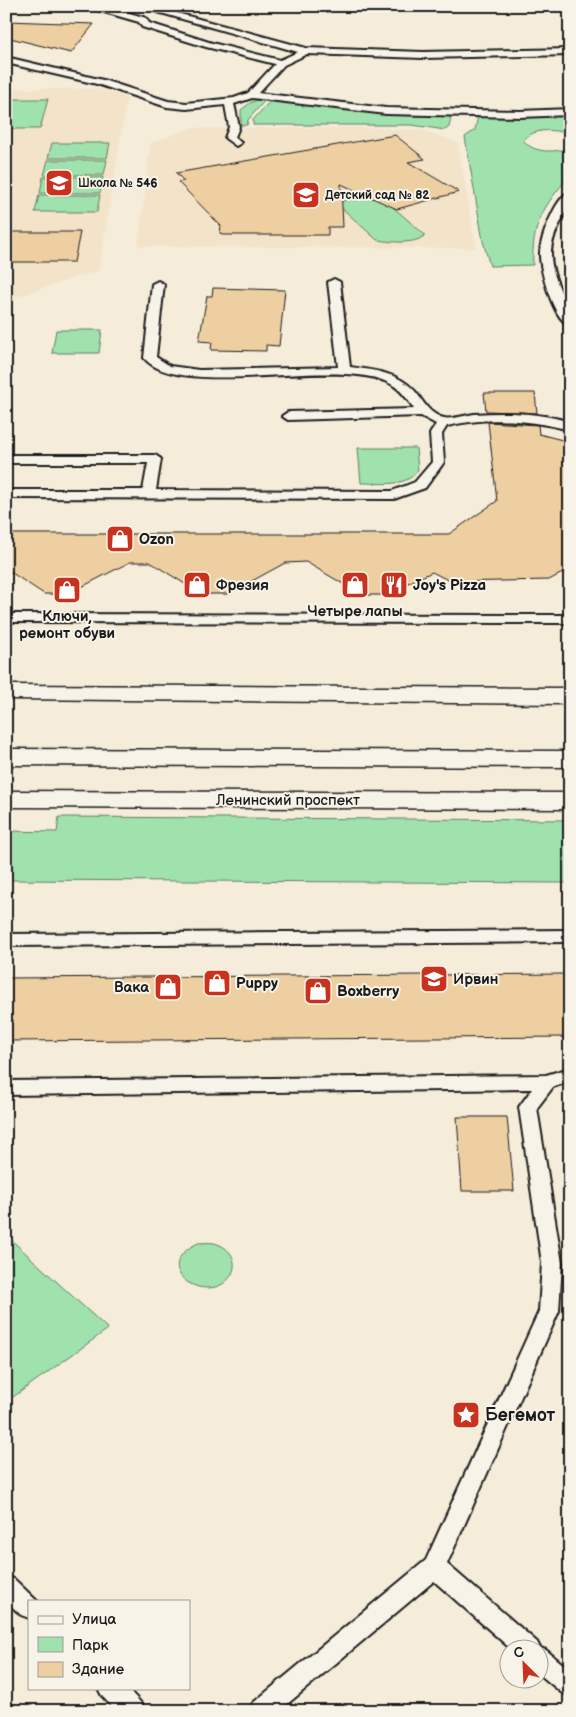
<svg xmlns="http://www.w3.org/2000/svg" width="576" height="1717" font-family="'Balsamiq Sans',sans-serif">
  <style>
    .built { fill: #f3e3c9 }
    .green { fill: #a0e2ad; stroke: #5e7f64 }
    .building { fill: #eecfa1; stroke: #1c1c1c }
    .lines { fill: none; stroke-linecap: round; stroke-linejoin: round }
    .lane-casing { stroke: #1c1c1c; stroke-width: 4 }
    .street-casing { stroke: #1c1c1c; stroke-width: 3 }
    .secondary-casing { stroke: #1c1c1c; stroke-width: 3 }
    .lane { fill: #f7f3e8; fill-rule: evenodd }
    .street { fill: #f7f3e8; fill-rule: evenodd }
    .secondary { fill: #f7f3e8; fill-rule: evenodd }
    .labels { text-anchor: middle; dominant-baseline: central; stroke-width: 4; stroke-linejoin: round; paint-order: stroke }
    .far-poi-label { font-size: 12px; font-weight: bold; fill: #1c1c1c; stroke: #f7f3e8; text-anchor: start }
    .poi-label { font-size: 15px; font-weight: bold; fill: #1c1c1c; stroke: #f7f3e8; text-anchor: start }
    .street-label { font-size: 15px; fill: #1c1c1c; stroke: #f7f3e8 }
    .near-poi-label { font-size: 18px; font-weight: bold; fill: #1c1c1c; stroke: #f7f3e8; text-anchor: start }
  </style>
  <rect width="100%" height="100%" fill="#f5ecda"/>
  <filter id="ink" filterUnits="userSpaceOnUse"><feTurbulence type="fractalNoise" baseFrequency=".02" numOctaves="2"/><feDisplacementMap in="SourceGraphic" scale="10" xChannelSelector="R" yChannelSelector="G"/><feConvolveMatrix kernelMatrix="1 2 1 2 8 2 1 2 1" color-interpolation-filters="sRGB"/></filter>
  <g filter="url(#ink)">
    <g class="built">
      <polygon points="6,89 99,89 127,97 99,270 6,300"/>
      <polygon points="192,128 389,128 389,130 423,130 458,143 476,248 138,246 151,143"/>
    </g>
    <g class="green">
      <polygon points="6,99 48,99 40,129 6,129"/>
      <polygon points="257,100 265,100 248,120 247,125 241,125 241,110 250,103"/>
      <polygon points="271,100 342,110 448,116 451,119 449,127 445,130 412,125 253,125 253,120"/>
      <path d="M570,115V135C556,129 537,128 525,138L524,141C534,154 556,152 570,148V176C544,204 531,226 533,265L490,266L483,241L465,137L475,130L478,116Z"/>
      <polygon points="52,143 110,143 107,158 48,158"/>
      <polygon points="48,160 107,160 104,175 44,175"/>
      <polygon points="43,177 103,177 100,193 40,193"/>
      <polygon points="39,195 100,195 97,212 35,212"/>
      <path d="M379,195L425,235C416,245 390,242 377,240L335,202Z"/>
      <polygon points="56,330 102,330 99,353 52,353"/>
      <path d="M358,448H416L418,470C406,488 380,483 361,483Z"/>
      <polygon points="59,817 570,820 570,883 6,880 6,831 57,832"/>
      <polygon points="6,1235 108,1329 6,1402"/>
      <path d="M198,1243C203,1243 209,1242 214,1243C231,1247 240,1263 230,1277C208,1307 145,1269 198,1243Z"/>
    </g>
    <g class="building">
      <polygon points="6,21 94,24 71,53 6,37"/>
      <polygon points="395,135 425,159 408,162 459,192 397,209 341,184 343,227 328,227 328,235 222,235 220,233 221,226 178,182 184,181 176,173"/>
      <polygon points="6,232 80,232 74,262 6,262"/>
      <polygon points="213,288 285,290 279,346 266,345 266,351 211,350 212,342 199,341 207,296 212,296"/>
      <polygon points="484,393 535,393 537,413 486,411"/>
      <polygon points="488,422 538,425 539,434 570,442 570,569 549,580 452,582 432,572 382,595 362,595 306,562 285,563 228,594 201,594 150,562 130,562 68,594 44,594 6,569 6,534 449,534 497,501"/>
      <polygon points="570,974 570,1037 6,1041 6,978"/>
      <polygon points="457,1117 507,1117 514,1191 462,1191"/>
    </g>
    <g class="lines">
      <defs>
        <g id="lane">
          <path d="M83,6C105,6 125,11 146,18L149,23L212,43L280,60L298,52L154,11L158,8L306,48L423,52L570,49V55L423,58L307,54L284,65L258,93L386,108L520,111L570,109V115L520,117L386,114L252,98L234,104L239,127L235,137L241,143L236,146L225,138L229,127L225,105L186,109L167,107L97,84L6,63V57L103,80L168,101L186,103L234,98L248,93L275,64L206,47L142,27L139,22Z"/>
          <path d="M570,192C570,214 550,232 551,255C551,280 570,301 570,325C554,322 539,268 540,253C540,239 556,196 570,192Z"/>
          <path d="M334,279L340,282L350,367C372,370 397,372 414,390C423,400 428,414 444,418C450,420 467,415 474,414C506,412 539,412 570,422V430C530,420 488,416 447,426L442,434L444,462L442,465L425,488L394,499L6,498V490H143L148,463H6V455H155L161,459L156,490L392,491L415,482L432,462L430,434L436,424L421,416L288,420L282,416L288,412L414,409C407,398 399,387 387,382C331,357 179,400 144,358L152,284L158,281L164,284L156,357L170,366L199,370L338,367L328,282Z"/>
          <polygon points="6,614 570,615 570,623 6,622"/>
          <polygon points="570,930 570,942 6,946 6,934"/>
          <polygon points="570,1068 570,1081 553,1087 537,1108 562,1263 559,1311 447,1564 537,1642 540,1648 546,1650 570,1670 570,1696 562,1693 538,1673 538,1650 512,1650 434,1581 279,1711 249,1711 253,1703 426,1560 539,1311 542,1263 519,1107 532,1089 6,1095 6,1081 546,1075"/>
          <polygon points="6,1576 14,1579 37,1601 29,1601 29,1618 21,1615 6,1601"/>
          <polygon points="98,1688 127,1688 141,1703 145,1711 116,1711 102,1696"/>
        </g>
        <polygon id="street" points="6,685 570,688 570,704 6,699"/>
        <g id="secondary">
          <polygon points="6,749 570,751 570,767 6,765"/>
          <polygon points="6,791 570,793 570,809 6,807"/>
        </g>
      </defs>
      <use href="#lane" class="lane-casing"/>
      <use href="#street" class="street-casing"/>
      <use href="#secondary" class="secondary-casing"/>
      <use href="#lane" class="lane"/>
      <use href="#street" class="street"/>
      <use href="#secondary" class="secondary"/>
    </g>
  </g>
  <defs>
    <symbol id="school-square" viewBox="-11 -11 22 22"><rect x="-9" y="-9" width="18" height="18" rx="4" fill="#c8321e" stroke="#f7f3e8"/><path d="M0-5L7-2L0 1L-7-2ZM-4 1L0 2.5L4 1V4Q0 6-4 4Z" fill="#fff"/></symbol>
    <symbol id="shop-square" viewBox="-11 -11 22 22"><rect x="-9" y="-9" width="18" height="18" rx="4" fill="#c8321e" stroke="#f7f3e8"/><path d="M-5-2.5h2.3a2.7 3.5 0 0 1 5.4 0H5L5.5 6h-11ZM-1.5-2.5h3a1.5 2.3 0 0 0-3 0Z" fill="#fff"/></symbol>
    <symbol id="restaurant-square" viewBox="-11 -11 22 22"><rect x="-9" y="-9" width="18" height="18" rx="4" fill="#c8321e" stroke="#f7f3e8"/><path d="M-5-6h1v4h1v-4h1v4h1v-4h1v5L-1.5 .5V6h-2V.5L-5-1ZM5-6V6H3V1.5H1.5Q1.5-4 5-6Z" fill="#fff"/></symbol>
    <symbol id="sight-square" viewBox="-11 -11 22 22"><rect x="-9" y="-9" width="18" height="18" rx="4" fill="#c8321e" stroke="#f7f3e8"/><path d="M0-6L1.8-2.2L6-1.7L2.9 1.2L3.7 5.4L0 3.3L-3.7 5.4L-2.9 1.2L-6-1.7L-1.8-2.2Z" fill="#fff"/></symbol>
  </defs>
  <g fill-rule="evenodd">
    <use href="#school-square" x="43" y="167" width="32" height="32"/>
    <use href="#school-square" x="290" y="179" width="32" height="32"/>
    <use href="#shop-square" x="104" y="523" width="32" height="32"/>
    <use href="#shop-square" x="181" y="569" width="32" height="32"/>
    <use href="#shop-square" x="339" y="569" width="32" height="32"/>
    <use href="#restaurant-square" x="378" y="569" width="32" height="32"/>
    <use href="#shop-square" x="51" y="574" width="32" height="32"/>
    <use href="#school-square" x="418" y="963" width="32" height="32"/>
    <use href="#shop-square" x="201" y="967" width="32" height="32"/>
    <use href="#shop-square" x="152" y="971" width="32" height="32"/>
    <use href="#shop-square" x="302" y="975" width="32" height="32"/>
    <use href="#sight-square" x="450" y="1399" width="32" height="32"/>
  </g>
  <g class="labels">
    <g class="far-poi-label">
      <text x="78" y="183">Школа № 546</text>
      <text x="325" y="195">Детский сад № 82</text>
    </g>
    <g class="poi-label">
      <text x="139" y="539">Ozon</text>
      <text x="216" y="585">Фрезия</text>
      <text x="413" y="585">Joy's Pizza</text>
      <text x="355" y="611" text-anchor="middle">Четыре лапы</text>
      <text x="67" y="616" text-anchor="middle">Ключи,<tspan x="67" dy="17">ремонт обуви</tspan></text>
      <text x="453" y="979">Ирвин</text>
      <text x="236" y="983">Puppy</text>
      <text x="149" y="987" text-anchor="end">Вака</text>
      <text x="337" y="991">Boxberry</text>
    </g>
    <g class="street-label">
      <text x="288" y="800">Ленинский проспект</text>
    </g>
    <g class="near-poi-label">
      <text x="485" y="1415">Бегемот</text>
    </g>
  </g>
  <rect width="576" height="1717" fill="none" stroke="#f7f3e8" stroke-width="25"/>
  <rect x="12" y="12" width="551" height="1692" fill="none" stroke="#1c1c1c" stroke-width="2" filter="url(#ink)"/>
  <rect x="28" y="1600" width="162" height="90" fill="#f7f3e8" stroke="#9f9d96"/>
  <rect x="38" y="1616" width="25" height="8" fill="#f7f3e8" stroke="#9f9d96"/>
  <text x="72" y="1624" font-size="15" fill="#1c1c1c">Улица</text>
  <rect x="38" y="1637" width="25" height="15" fill="#a0e2ad" stroke="#9f9d96"/>
  <text x="72" y="1650" font-size="15" fill="#1c1c1c">Парк</text>
  <rect x="38" y="1662" width="25" height="15" fill="#eecfa1" stroke="#9f9d96"/>
  <text x="72" y="1674" font-size="15" fill="#1c1c1c">Здание</text>
  <g transform="translate(524 1664) rotate(336)"><circle r="24" fill="#f7f3e8" stroke="#9f9d96"/>
  <path d="M0-4L9 19L0 12L-9 19Z" fill="#c8321e"/>
  <text y="-8" font-size="14" font-weight="bold" text-anchor="middle" fill="#1c1c1c">С</text>
  </g>
</svg>
